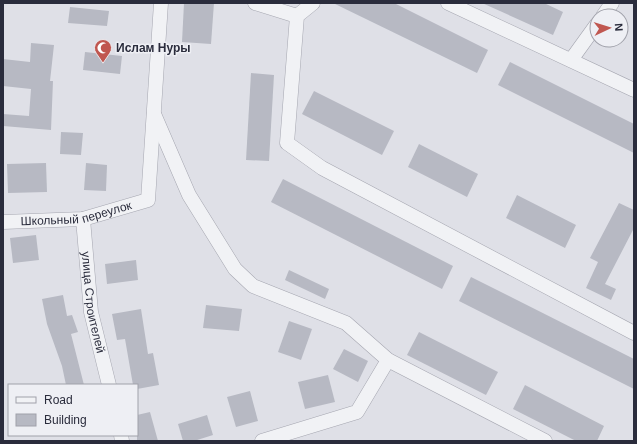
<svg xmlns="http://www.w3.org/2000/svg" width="637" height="444" font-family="Arial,sans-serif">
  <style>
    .building { fill: #b7b9c3 }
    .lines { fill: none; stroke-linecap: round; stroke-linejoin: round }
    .minor-casing { stroke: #a5a6b0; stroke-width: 15 }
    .minor { stroke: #f1f2f5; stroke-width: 14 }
    .labels { text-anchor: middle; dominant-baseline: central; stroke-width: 3; stroke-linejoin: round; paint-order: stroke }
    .poi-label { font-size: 12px; font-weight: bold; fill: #2a2c3c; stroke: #eeeff4; text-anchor: start }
    .street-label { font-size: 12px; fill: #2a2c3c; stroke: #eeeff4 }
  </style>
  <rect width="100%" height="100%" fill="#dfe0e7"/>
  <g class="building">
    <polygon points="184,3 214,3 211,44 182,42"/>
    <polygon points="333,3 394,3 488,50 477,73"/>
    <polygon points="482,3 544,3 563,12 553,35"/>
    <polygon points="70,7 109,11 107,26 68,23"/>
    <polygon points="31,43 54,45 50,81 53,81 51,130 3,126 3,114 29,116 31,89 3,86 3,59 30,62"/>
    <polygon points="85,52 122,56 120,74 83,70"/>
    <polygon points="510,62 634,124 634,153 498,85"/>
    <polygon points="251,73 274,75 269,161 246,160"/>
    <polygon points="314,91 394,131 382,155 302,114"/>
    <polygon points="61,132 83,133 81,155 60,154"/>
    <polygon points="419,144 478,174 467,197 408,167"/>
    <polygon points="46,163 47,192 8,193 7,164"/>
    <polygon points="86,163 107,165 106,191 84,190"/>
    <polygon points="283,179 453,266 442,289 271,202"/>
    <polygon points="517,195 576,225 565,248 506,218"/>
    <polygon points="619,203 634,210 634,228 605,284 616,289 611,300 586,288 598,262 590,258"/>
    <polygon points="36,235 39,260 13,263 10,238"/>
    <polygon points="136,260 138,280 107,284 105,264"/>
    <polygon points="289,270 329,289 325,299 285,280"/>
    <polygon points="471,277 634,359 634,389 459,301"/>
    <polygon points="63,295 67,316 72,315 78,332 71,334 84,385 66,385 62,366 47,324 42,299"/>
    <polygon points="206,305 242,309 239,331 203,328"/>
    <polygon points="141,309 148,354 153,353 159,385 137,389 137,385 133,385 125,339 117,340 112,314"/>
    <polygon points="289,321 312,329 301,360 278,352"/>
    <polygon points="419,332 498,372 486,395 407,355"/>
    <polygon points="344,349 368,361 358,382 333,369"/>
    <polygon points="328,375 335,402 305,409 298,382"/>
    <polygon points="525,385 604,426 597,441 576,441 513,409"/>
    <polygon points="250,391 258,421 236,427 227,397"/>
    <polygon points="150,412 158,441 137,441 137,415"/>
    <polygon points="207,415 213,435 194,441 183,441 178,424"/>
  </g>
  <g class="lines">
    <defs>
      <g id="minor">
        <polyline points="255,3 297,16"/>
        <polyline points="313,3 297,16 287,143 322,168 634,333"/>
        <polyline points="448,3 634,90"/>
        <polyline points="603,16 612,3"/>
        <polyline points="571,60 597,24"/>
        <polyline points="154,114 189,195 235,269 253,286 346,323 388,360 545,441"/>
        <path id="s1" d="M83,219L91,312L109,385"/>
        <path id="s2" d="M3,222L83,219L148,200L161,3"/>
        <polyline points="121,435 122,441"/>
        <polyline points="262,441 357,412 388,360"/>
      </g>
    </defs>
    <use href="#minor" class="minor-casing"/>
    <use href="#minor" class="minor"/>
  </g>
  <defs>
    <symbol id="mosque-pin" viewBox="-11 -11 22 30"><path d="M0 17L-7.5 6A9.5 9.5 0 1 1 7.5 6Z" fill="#c05750" stroke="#eeeff4"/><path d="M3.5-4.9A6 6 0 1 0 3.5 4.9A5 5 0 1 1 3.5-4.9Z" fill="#fff"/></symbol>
  </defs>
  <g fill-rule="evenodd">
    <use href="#mosque-pin" x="93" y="38" width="20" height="27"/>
  </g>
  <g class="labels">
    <g class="poi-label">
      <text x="116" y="48">Ислам Нуры</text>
    </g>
    <g class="street-label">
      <text stroke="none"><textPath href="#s2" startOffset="74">Школьный переулок</textPath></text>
      <text stroke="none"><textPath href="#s1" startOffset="84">улица Строителей</textPath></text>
    </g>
  </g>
  <rect width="637" height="444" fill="none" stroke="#2a2c3c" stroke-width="8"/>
  <rect x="8" y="384" width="130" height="52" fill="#eeeff4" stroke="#a0a1aa"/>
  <rect x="16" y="397" width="20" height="6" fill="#f1f2f5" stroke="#a0a1aa"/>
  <text x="44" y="404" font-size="12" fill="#2a2c3c">Road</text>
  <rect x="16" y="414" width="20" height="12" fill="#b7b9c3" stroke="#a0a1aa"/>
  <text x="44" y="424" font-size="12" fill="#2a2c3c">Building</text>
  <g transform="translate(609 28) rotate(86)"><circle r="19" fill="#eeeff4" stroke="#a0a1aa"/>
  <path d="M0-3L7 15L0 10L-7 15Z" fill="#c05750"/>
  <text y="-6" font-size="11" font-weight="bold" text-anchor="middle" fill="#2a2c3c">N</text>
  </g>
</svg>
